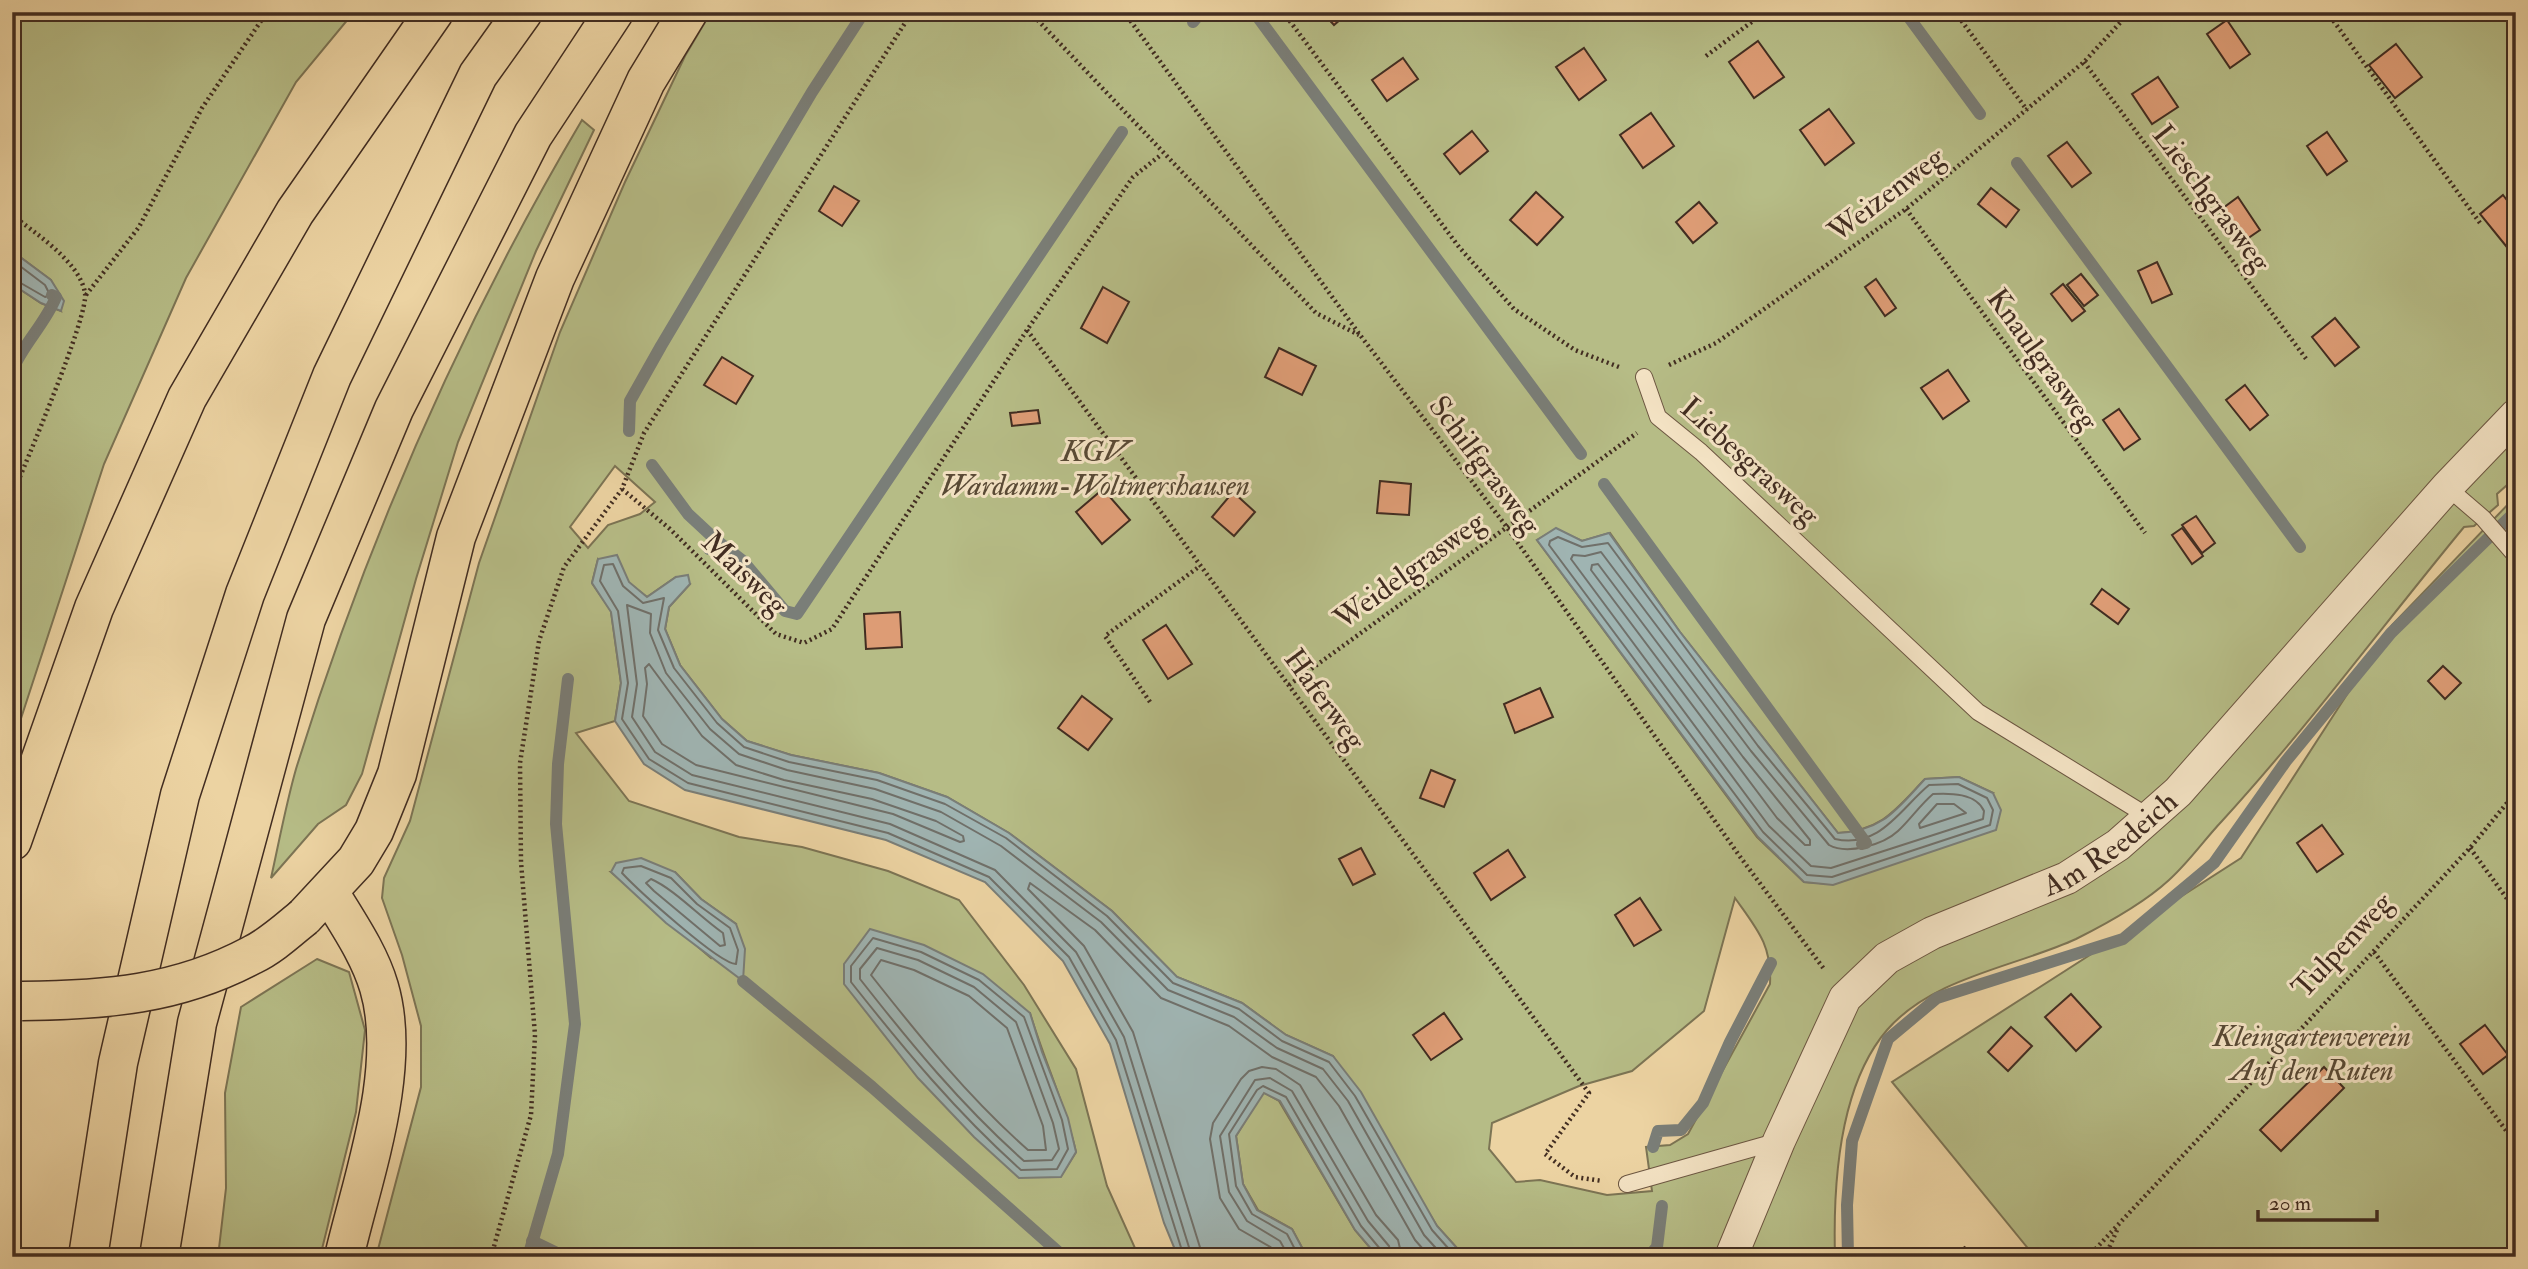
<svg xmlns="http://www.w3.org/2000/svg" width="2528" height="1269" font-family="'IM FELL Double Pica',serif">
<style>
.green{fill:#b6bc86;stroke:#7c7454;stroke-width:2;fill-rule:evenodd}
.water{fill:#9fb4b2;stroke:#7a7e78;stroke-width:2}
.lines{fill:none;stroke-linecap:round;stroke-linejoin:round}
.shore{stroke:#70706a;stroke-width:2}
.stream{stroke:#7a7e78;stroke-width:12}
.building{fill:#dd9c75;stroke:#422d21;stroke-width:2}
.service-casing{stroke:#6c5641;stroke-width:18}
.minor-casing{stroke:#6c5641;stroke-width:34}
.motorway-casing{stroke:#422d21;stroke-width:41}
.path{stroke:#422d21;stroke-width:4.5;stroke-dasharray:2 3.5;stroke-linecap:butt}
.service{stroke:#f3e2c3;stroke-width:16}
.minor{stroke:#f3e2c3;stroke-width:32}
.motorway{stroke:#ecd3a2;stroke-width:38}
.motorway-bridge-casing{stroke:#422d21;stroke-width:41;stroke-linecap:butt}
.motorway-bridge{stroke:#ecd3a2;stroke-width:38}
.labels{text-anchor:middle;stroke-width:6;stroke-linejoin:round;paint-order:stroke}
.street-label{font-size:30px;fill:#422d21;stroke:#f3e2c3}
.park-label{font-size:30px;font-style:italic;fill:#594a35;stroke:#f3e2c3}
</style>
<rect width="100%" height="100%" fill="#ecd3a2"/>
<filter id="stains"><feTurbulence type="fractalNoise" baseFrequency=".00286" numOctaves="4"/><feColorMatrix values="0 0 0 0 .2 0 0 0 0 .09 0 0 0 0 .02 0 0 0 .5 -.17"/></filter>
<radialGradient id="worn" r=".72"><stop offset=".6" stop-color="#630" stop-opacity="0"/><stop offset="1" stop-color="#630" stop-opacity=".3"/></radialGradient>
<g class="green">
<polygon points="12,12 354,12 296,82 186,278 104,464 12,746 12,284 41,303 61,311 51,280 12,251"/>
<path d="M711 12H2516V477L2497 494 2498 505 2474 526 2464 527C2383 625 2308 727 2222 821 2204 840 2189 862 2169 880 2143 904 2108 923 2076 939 2015 967 1933 977 1887 1030 1838 1087 1833 1185 1835 1257H1465L1437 1226 1333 1056 1286 1035 1242 1003 1177 977 1112 911 1009 833 947 797 879 773 791 755 747 741 722 719 680 665 665 629 669 607 690 584 676 577 647 597 598 559 592 583 611 611 621 683 615 721 576 733 629 801 739 837 802 847 888 871 959 900 1024 985 1076 1069 1107 1186 1139 1257H376L421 1087V1026L402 955 382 898 384 878 410 821 479 563 560 332 625 182 685 56ZM615 466 655 502 640 514 608 525 588 548 570 527ZM1556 529 1582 541 1610 533 1680 632 1838 833C1883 830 1896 809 1925 779L1959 777 1993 793 1876 868 1833 884 1804 882 1757 837 1537 540ZM611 872H675L701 899 736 924 711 958ZM1735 898C1757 929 1772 945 1770 984L1688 1134 1670 1145 1646 1147 1652 1191 1607 1195 1540 1180 1516 1182 1489 1149 1492 1123 1579 1086 1632 1071 1704 1011ZM1030 1013C1044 1060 1065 1104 1076 1152L1061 1176 1019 1177C969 1133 924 1087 884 1033Z"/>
<path d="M582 120 594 130 536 251 458 442 416 579 362 774 346 805 318 824 271 878C279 842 286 804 296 769 366 543 462 323 582 120Z"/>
<polygon points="2516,496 2516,1257 2035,1257 1892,1082 2241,858 2392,625"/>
<polygon points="317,959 349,972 365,1030 356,1112 320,1257 218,1257 226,1188 225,1093 241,1007"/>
<polygon points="1263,1092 1279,1101 1355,1230 1378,1257 1307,1257 1292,1229 1258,1210 1243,1184 1236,1136"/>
</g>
<g class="water">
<polygon points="12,251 51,280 64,301 61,311 41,303 12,284"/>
<path d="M1556 528 1582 541 1609 533 1680 632 1838 833C1883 831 1897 809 1925 779L1959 777 1993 793 2001 810 1996 830 1833 885 1804 882 1758 837 1537 540Z"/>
<polygon points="617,555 629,582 647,597 676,577 688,575 690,584 669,607 665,629 680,665 722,719 747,741 791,755 879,773 947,797 1009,833 1112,911 1177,977 1242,1003 1286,1035 1333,1056 1361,1092 1437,1226 1465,1257 1378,1257 1355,1230 1280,1101 1264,1093 1236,1136 1243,1184 1257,1210 1292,1229 1307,1257 1178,1257 1164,1223 1110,1044 1063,961 985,882 886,840 685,790 644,764 615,721 621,683 611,612 592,583 598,559"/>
<polygon points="641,858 675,872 701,899 736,924 745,949 743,981 666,923 611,872 616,863"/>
<polygon points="870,929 924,945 983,974 1030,1013 1042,1052 1068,1118 1076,1152 1061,1177 1019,1178 974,1137 918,1078 844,984 844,964"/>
</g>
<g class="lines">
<g class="shore">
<polyline points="12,260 45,285 50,295 45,297 12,278"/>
<path d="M1558 537 1582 547 1608 543 1758 746 1835 839C1880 849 1900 809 1929 785L1958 784 1987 798 1993 810 1990 825 1832 877 1807 875 1763 832 1549 545 1550 541Z"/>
<path d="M1601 552 1751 751 1829 845C1847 855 1883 845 1898 831 1910 820 1920 805 1933 794 1950 793 1976 793 1984 811L1983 819 1831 868 1811 866 1769 826 1571 559 1573 555 1585 556Z"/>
<polygon points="1598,564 1743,757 1810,840 1810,845 1805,845 1777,818 1591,570 1592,565"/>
<polygon points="649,664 702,736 736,765 784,780 872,799 936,821 963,836 964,841 960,842 893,814 696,765 662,744 643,716 647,684 645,668"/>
<polygon points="1937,804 1954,804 1966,813 1920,828 1919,824"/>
<path d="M641 866 671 878 697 904 730 928 738 950 736 964C719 964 637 889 622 873L624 868Z"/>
<path d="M651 879C674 889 700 917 723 933L725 945 720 946 654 891 646 883Z"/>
<path d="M873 938 921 952 979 980 1024 1017 1062 1120 1068 1149 1057 1169 1021 1170C957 1113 904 1049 851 982V966Z"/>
<path d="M877 948 918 960 974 987 1016 1022 1053 1123 1059 1149 1052 1160 1024 1161C962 1106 911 1044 860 979V969Z"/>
<path d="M881 960 914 970 969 996 1007 1028 1043 1126 1046 1150H1028C968 1097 920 1037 871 975Z"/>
<polyline points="1184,1257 1116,1040 1069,957 989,877 888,833 688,783 649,759 622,719 628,683 618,611 600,581 604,565 613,564 623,586 643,603 664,598 658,630 674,668 717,723 744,747 789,762 877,780 945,804 1006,838 1107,916 1173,983 1239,1009 1282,1041 1329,1062 1355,1096 1432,1230 1456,1257"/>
<polyline points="1192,1257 1124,1037 1076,952 995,870 890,824 692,775 655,752 632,717 637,684 627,605 651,614 650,633 666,673 710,729 739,754 787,770 875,789 941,812 1001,846 1101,922 1168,990 1234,1017 1277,1048 1323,1069 1348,1101 1424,1235 1444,1257"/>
<polyline points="1203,1257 1133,1032 1084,946 1028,889 1030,883 1095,930 1161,998 1229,1026 1272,1057 1316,1077 1339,1106 1415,1240 1430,1257"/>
<polyline points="1277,1257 1272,1248 1239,1229 1220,1198 1210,1139 1213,1123 1241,1079 1249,1071 1262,1067 1276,1069 1300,1085 1376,1215 1398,1240 1402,1257"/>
<polyline points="1289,1257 1280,1241 1247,1221 1229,1192 1220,1136 1255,1080 1270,1078 1292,1091 1368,1221 1389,1246 1392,1257"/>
<polyline points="1299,1257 1287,1234 1252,1214 1236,1186 1229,1134 1257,1090 1263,1086 1286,1097 1361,1226 1381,1250 1383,1257"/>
</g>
<g class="stream">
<polyline points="1254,12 1581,454"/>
<polyline points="1905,12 1980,114"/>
<polyline points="1193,22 1201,12"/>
<polyline points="2017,163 2300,547"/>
<path d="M12 371C23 344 45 324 56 297L52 295"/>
<polyline points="629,431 630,401 661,346 812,92 864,12"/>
<polyline points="652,465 688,514 716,540"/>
<polyline points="1604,484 1866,843 1862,844"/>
<polyline points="709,549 716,540 743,561 785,611 797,614 1122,132"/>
<polyline points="743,981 872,1087 1064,1257"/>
<polyline points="1653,1147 1658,1131 1681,1130 1703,1103 1730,1042 1771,963"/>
<polyline points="532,1241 565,1257"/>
<polyline points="528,1257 558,1154 575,1024 556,824 558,764 568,679"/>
<polyline points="1648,1257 1657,1247 1662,1206"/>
<polyline points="1848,1257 1847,1205 1852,1141 1888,1039 1937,998 2123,939 2214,863 2286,761 2391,633 2516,511"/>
</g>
</g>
<g class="building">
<polygon points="1322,12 1349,12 1334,25"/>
<polygon points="2227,20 2250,54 2230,68 2207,34"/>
<polygon points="1758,41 1784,77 1754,98 1729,62"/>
<polygon points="2396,44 2422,77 2395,98 2369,65"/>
<polygon points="1584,48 1606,80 1579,100 1556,67"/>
<polygon points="1403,58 1418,79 1387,101 1372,80"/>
<polygon points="2158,77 2178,107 2152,124 2132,94"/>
<polygon points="1829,109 1854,143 1825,165 1800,130"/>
<polygon points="1651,113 1674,146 1643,168 1620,135"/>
<polygon points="1472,131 1488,151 1460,174 1444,154"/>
<polygon points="2327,132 2347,161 2327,175 2307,146"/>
<polygon points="2067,142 2091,173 2072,187 2048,156"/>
<polygon points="834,186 859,201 842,226 819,211"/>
<polygon points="1991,188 2019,210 2006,227 1978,204"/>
<polygon points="1536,192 1563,217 1537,245 1510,220"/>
<polygon points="2503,195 2516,212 2516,238 2506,246 2480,214"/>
<polygon points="2238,197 2260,230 2241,243 2219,211"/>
<polygon points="1699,202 1717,223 1693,243 1676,222"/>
<polygon points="2157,262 2172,294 2152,303 2138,271"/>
<polygon points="2081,274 2098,295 2084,306 2067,285"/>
<polygon points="1876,279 1896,308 1885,316 1865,287"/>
<polygon points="2063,284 2085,311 2072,321 2051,294"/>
<polygon points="1103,287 1129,302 1107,343 1081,328"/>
<polygon points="2335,318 2359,347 2335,366 2312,337"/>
<polygon points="1279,348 1316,366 1302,395 1265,377"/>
<polygon points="722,357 753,376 736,404 704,385"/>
<polygon points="1948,370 1969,401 1943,419 1921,388"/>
<polygon points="2245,385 2268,415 2250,430 2226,400"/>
<polygon points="2119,409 2140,439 2124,450 2103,420"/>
<polygon points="1038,410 1040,423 1012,426 1010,413"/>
<polygon points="1380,481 1411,484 1409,515 1377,513"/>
<polygon points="1103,489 1130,520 1102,544 1076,512"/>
<polygon points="1233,492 1255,512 1234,536 1212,517"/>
<polygon points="2196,516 2215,543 2202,553 2182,525"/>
<polygon points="2182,528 2203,556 2192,564 2172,535"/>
<polygon points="2102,589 2129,609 2118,624 2091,604"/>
<polygon points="900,612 902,647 866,649 864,614"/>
<polygon points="1166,625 1192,664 1168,679 1143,640"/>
<polygon points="2443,666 2461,683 2445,699 2428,681"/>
<polygon points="1540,688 1553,717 1515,733 1504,704"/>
<polygon points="1082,696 1112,719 1088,750 1058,728"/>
<polygon points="1431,770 1455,780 1444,807 1420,798"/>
<polygon points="2322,825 2343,854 2317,872 2297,843"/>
<polygon points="1361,848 1375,874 1353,885 1339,859"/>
<polygon points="1508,850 1525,877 1491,900 1474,873"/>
<polygon points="1640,898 1661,930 1634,946 1615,915"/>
<polygon points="2071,994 2101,1027 2076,1051 2045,1017"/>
<polygon points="1444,1013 1462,1039 1431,1060 1413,1035"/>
<polygon points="2485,1025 2508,1055 2483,1074 2460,1044"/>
<polygon points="2011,1027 2032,1046 2008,1071 1988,1052"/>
<polygon points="2324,1067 2344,1088 2281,1151 2260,1130"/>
</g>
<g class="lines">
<g class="service-casing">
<g id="service">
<polyline points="1644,377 1658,417 1701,452 1978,712 2149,817"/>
<polyline points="2447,487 2483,518 2516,556"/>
<polyline points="1627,1184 1779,1141"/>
</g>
</g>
<g class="minor-casing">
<g id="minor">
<path id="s1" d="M1731 1257 1779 1141 1845 998 1887 958 1932 933 2067 878 2118 845 2178 792 2447 487 2516 415"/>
</g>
</g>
<g class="motorway-casing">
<g id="motorway">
<polyline points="12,841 94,608 187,398 295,212 434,12"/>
<path d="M329 892C347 922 369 953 379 987 403 1068 363 1176 344 1257"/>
<polyline points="304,917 356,861 374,831 397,774 456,537 555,278 646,81 688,12"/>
<polyline points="88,1257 118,1063 180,795 245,594 332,376 478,75 523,12"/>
<polyline points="159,1257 197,1023 306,619 394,409 533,135 614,12"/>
</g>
</g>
<g class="path">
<polyline points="1030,12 1316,313 1359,335"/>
<polyline points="1124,12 1360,335 1506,526 1741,858 1824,969"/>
<polyline points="1283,12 1459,247 1514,309 1575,350 1619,367"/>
<polyline points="1955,12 2027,110"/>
<polyline points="2327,12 2480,223"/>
<polyline points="1706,56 1765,12"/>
<polyline points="2084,62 2307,360"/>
<polyline points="1906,209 2145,533"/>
<path d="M12 215C35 233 80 262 85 293 89 316 25 464 12 496"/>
<polyline points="86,295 139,227 202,108 263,18"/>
<polyline points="1027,330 1589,1093 1545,1154 1575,1177 1602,1181"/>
<polyline points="1669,365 1716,343 1906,209 2084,62 2130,12"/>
<polyline points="622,489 670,529 776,634 804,643 832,629 1027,330 1133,177 1162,154"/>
<polyline points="1289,685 1637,433"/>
<polyline points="1150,702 1105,636 1200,566"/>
<polyline points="2470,848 2516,911"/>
<polyline points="2374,952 2516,1144"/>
<polyline points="1963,1247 1970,1257"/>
<polyline points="491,1257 531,1115 535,1035 521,862 520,763 539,641 564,567 622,489 644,433 912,12"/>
<polyline points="2088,1257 2470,848 2516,792"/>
<polyline points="2105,1257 2117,1230"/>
</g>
<use href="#service" class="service"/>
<use href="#minor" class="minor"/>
<use href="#motorway" class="motorway"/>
<g class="motorway-bridge-casing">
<path id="motorway-bridge" d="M22 1001C105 1000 177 995 252 955 271 946 288 930 304 917"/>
</g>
<use href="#motorway-bridge" class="motorway-bridge"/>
</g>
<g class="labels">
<g class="street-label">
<text transform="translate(1886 194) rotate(-37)" y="10">Weizenweg</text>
<text transform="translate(2212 198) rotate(53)" y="10">Lieschgrasweg</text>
<text transform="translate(2043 359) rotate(54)" y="10">Knaulgrasweg</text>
<text transform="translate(1750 461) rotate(42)" y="10">Liebesgrasweg</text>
<text transform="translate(1485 465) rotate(53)" y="10">Schilfgrasweg</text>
<text transform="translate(1409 570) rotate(-36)" y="10">Weidelgrasweg</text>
<text transform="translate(745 573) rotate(44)" y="10">Maisweg</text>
<text transform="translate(1325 699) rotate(54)" y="10">Haferweg</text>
<text dy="10" stroke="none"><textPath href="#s1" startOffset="593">Am Reedeich</textPath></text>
<text transform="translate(2342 945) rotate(-47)" y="10">Tulpenweg</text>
</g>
<g class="park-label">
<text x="1095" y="461">KGV<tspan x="1095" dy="34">Wardamm-Woltmershausen</tspan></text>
<text x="2312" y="1046">Kleingartenverein<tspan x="2312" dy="34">Auf den Ruten</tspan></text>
</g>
</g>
<rect width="2528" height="1269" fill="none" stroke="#ecd3a2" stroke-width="42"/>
<rect x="14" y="14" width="2500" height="1241" fill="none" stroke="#422d21" stroke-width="3.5"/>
<rect x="21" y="21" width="2486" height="1227" fill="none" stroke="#422d21" stroke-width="2"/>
<path d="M2258 1210v10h119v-10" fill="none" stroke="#422d21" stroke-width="3.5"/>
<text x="2269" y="1210" font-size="21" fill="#422d21" stroke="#f3e2c3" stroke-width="5" paint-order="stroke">20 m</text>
<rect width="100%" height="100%" filter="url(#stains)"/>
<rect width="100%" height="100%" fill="url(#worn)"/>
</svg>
